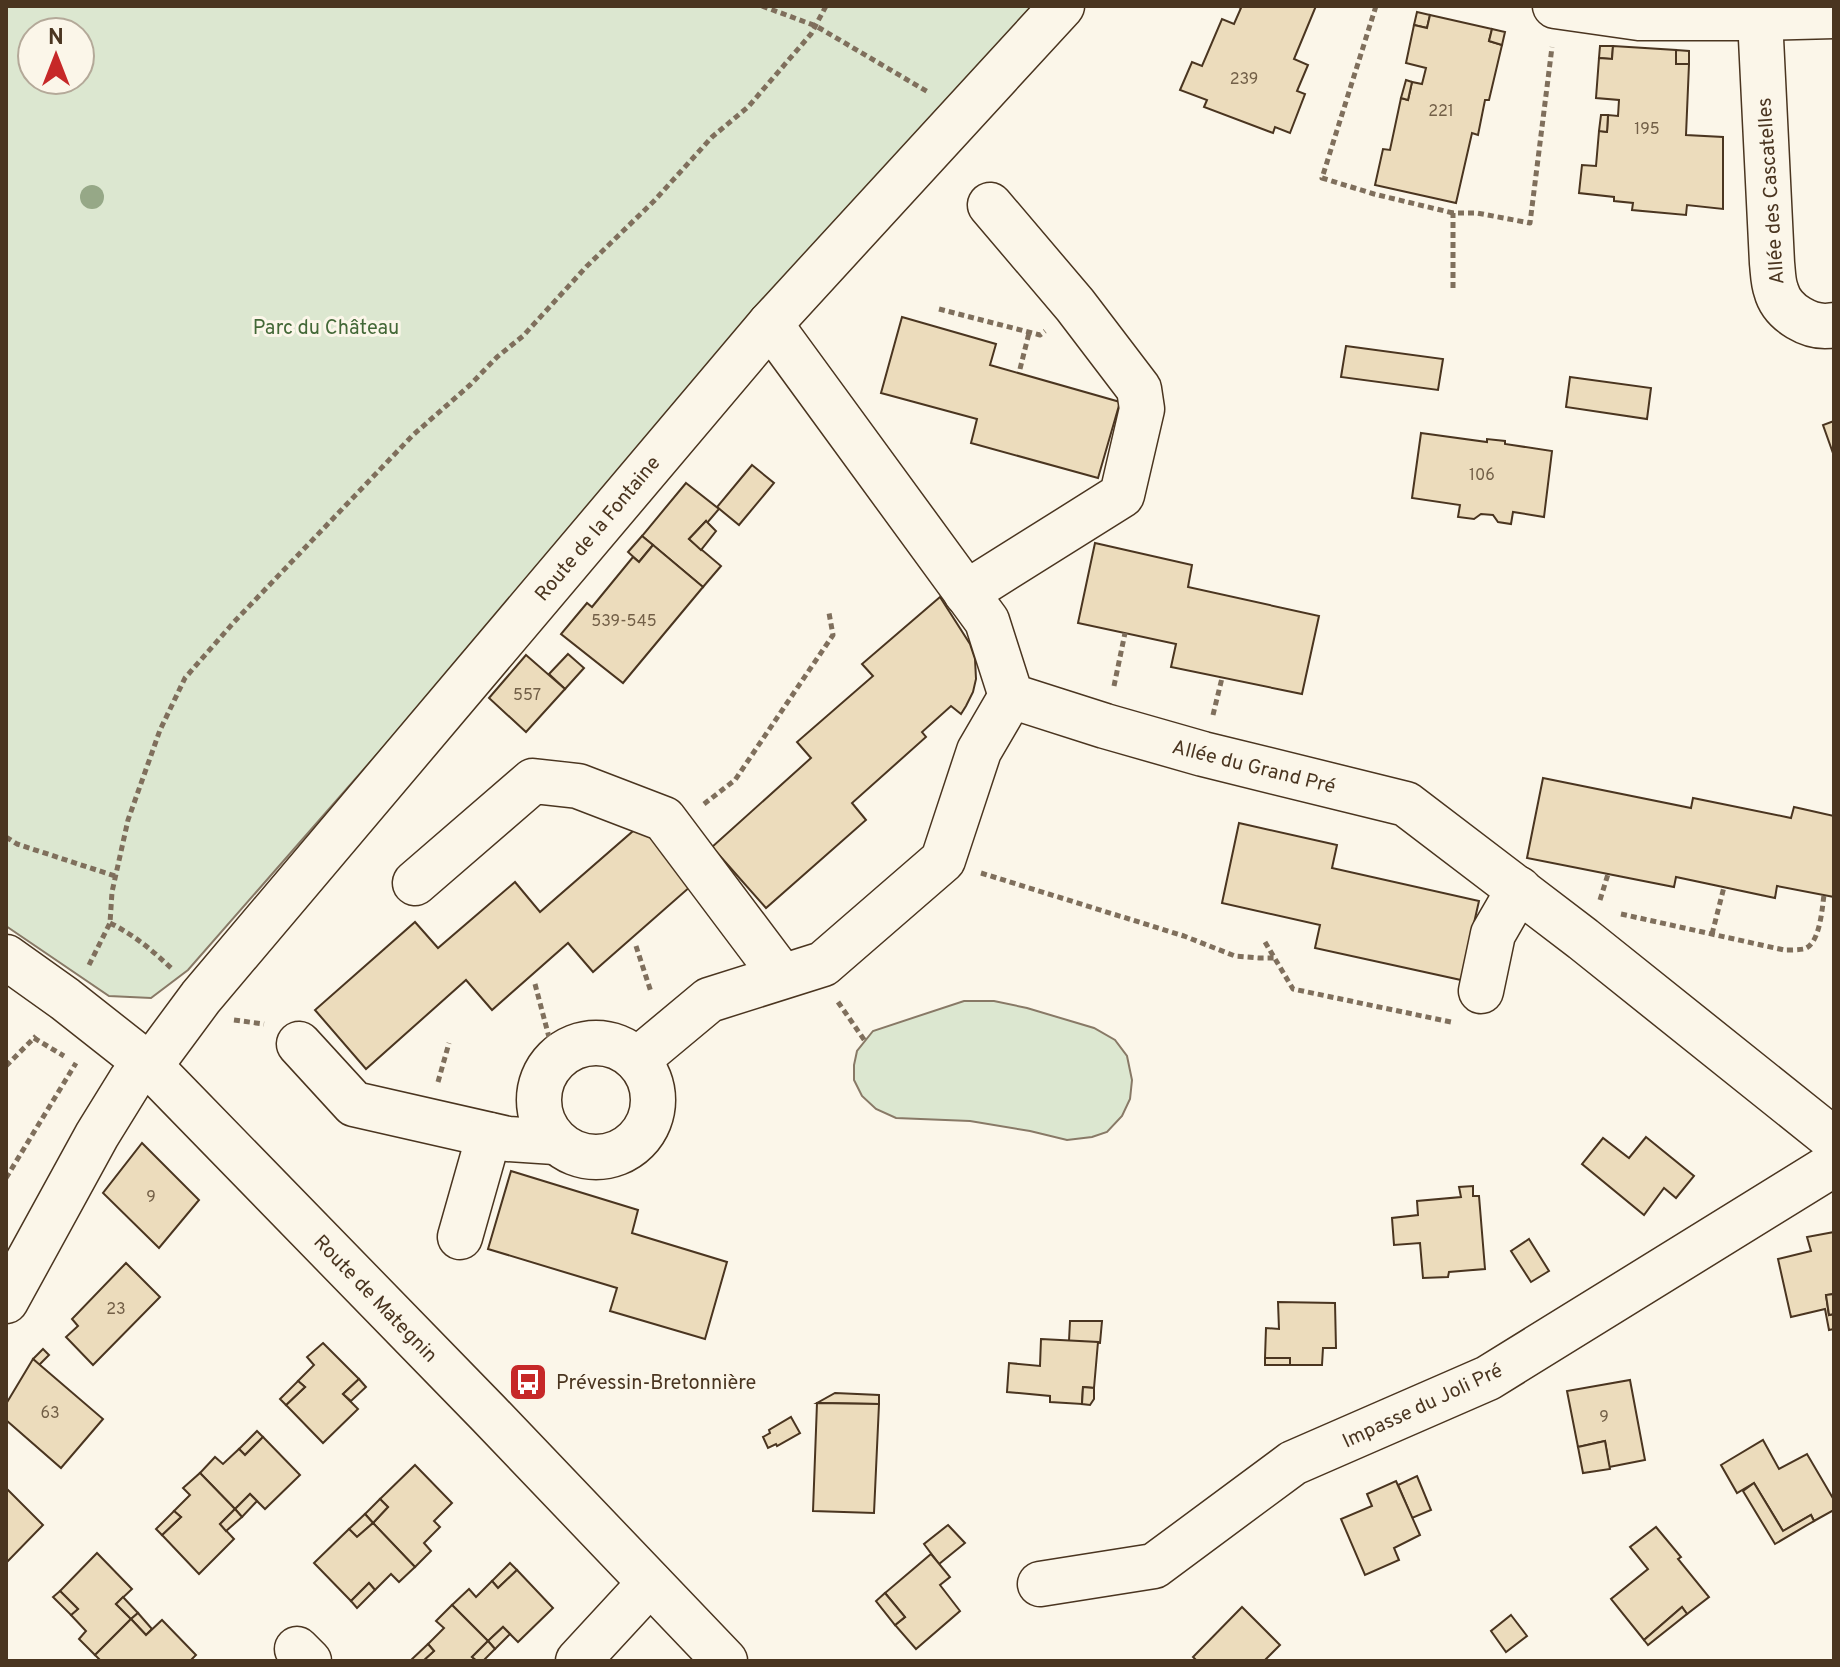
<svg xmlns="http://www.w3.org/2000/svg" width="1840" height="1667" font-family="Overpass,sans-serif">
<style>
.green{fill:#dce7d0;stroke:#887966;stroke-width:2;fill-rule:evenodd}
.building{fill:#ecdcbc;stroke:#4a3520;stroke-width:2}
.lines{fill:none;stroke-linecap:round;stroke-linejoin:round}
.minor-casing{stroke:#4a3520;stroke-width:47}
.path{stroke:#7f6f5c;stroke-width:5;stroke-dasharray:6 4;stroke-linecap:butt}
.minor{stroke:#fbf6e9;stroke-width:44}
.tree{fill:#96a887}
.labels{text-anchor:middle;stroke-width:6;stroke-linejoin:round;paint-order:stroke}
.number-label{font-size:16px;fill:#725f47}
.street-label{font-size:20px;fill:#4a3520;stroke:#fbf6e9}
.park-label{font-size:20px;fill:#436837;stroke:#fbf6e9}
.poi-label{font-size:20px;fill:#4a3520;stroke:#fbf6e9;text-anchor:start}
</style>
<rect width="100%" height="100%" fill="#fbf6e9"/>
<g class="green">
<path d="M6 6H1032L188 970 151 998 109 996 6 926ZM32 32H80V80H32Z"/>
<polygon points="964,1001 994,1001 1027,1008 1094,1028 1115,1040 1127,1056 1132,1080 1130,1099 1122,1116 1107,1132 1092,1137 1067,1140 1030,1131 970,1121 896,1118 876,1109 862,1096 854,1080 854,1065 857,1051 873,1031"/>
</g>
<g class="building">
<polygon points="1237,6 1316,6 1294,59 1308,65 1297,91 1305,94 1290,133 1275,127 1273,133 1204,107 1207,100 1180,90 1192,62 1202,66 1222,19 1234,24 1241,8"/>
<polygon points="1417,12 1430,15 1427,28 1414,25"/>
<polygon points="1430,15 1492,29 1489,41 1502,45 1489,100 1485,100 1478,135 1472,133 1456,203 1375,185 1383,149 1390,150 1401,98 1408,100 1412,82 1422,84 1426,68 1406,63 1414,25 1427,28"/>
<polygon points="1492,29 1505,32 1502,45 1489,41"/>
<polygon points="1600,46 1613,46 1612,59 1599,58"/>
<polygon points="1613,46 1676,50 1676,64 1689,64 1686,135 1723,137 1723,209 1687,205 1686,215 1632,210 1633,203 1614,201 1614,197 1579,193 1582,165 1596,166 1599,131 1607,132 1608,115 1618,116 1619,100 1596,98 1599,58 1612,59"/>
<polygon points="1676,50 1689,51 1689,64 1676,64"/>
<polygon points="1406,80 1412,82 1408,100 1401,98"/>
<polygon points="1601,115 1608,115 1607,132 1599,131"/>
<polygon points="902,317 996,344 990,365 1120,402 1098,478 971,443 977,419 881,393"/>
<polygon points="1346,346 1443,359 1438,390 1341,377"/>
<polygon points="1570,377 1651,388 1647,419 1566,407"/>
<polygon points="1834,421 1834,456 1823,425"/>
<polygon points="1421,433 1487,442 1487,439 1505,441 1505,444 1552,451 1544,517 1513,512 1511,524 1498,522 1493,515 1481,514 1474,519 1458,517 1460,505 1412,498"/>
<polygon points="752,465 774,483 739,525 717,507"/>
<polygon points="686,483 719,509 707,523 706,521 689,539 721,566 703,587 642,536"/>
<polygon points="706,521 716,531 701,550 689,539"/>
<polygon points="642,536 653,545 639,562 628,552"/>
<polygon points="1095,543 1192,565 1188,587 1319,616 1302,694 1171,667 1176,644 1078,623"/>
<polygon points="653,545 703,587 623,683 561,634 587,603 592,607 633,557 639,562"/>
<polygon points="940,597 970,644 975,659 976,679 973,692 966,706 961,714 951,706 922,732 926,737 852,803 866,820 766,908 712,847 811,758 797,742 873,676 862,664"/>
<polygon points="568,654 584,668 565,689 549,674"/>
<polygon points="526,655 565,689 526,732 489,698"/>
<polygon points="1543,778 1691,808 1693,798 1791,818 1794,807 1834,816 1834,897 1777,886 1775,898 1676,877 1674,887 1527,858"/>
<polygon points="1239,823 1337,845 1332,868 1479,901 1461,980 1315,948 1320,925 1222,903"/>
<polygon points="640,825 691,886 593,972 568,943 492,1010 466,980 366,1069 315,1010 415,922 438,948 515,882 540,912"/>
<polygon points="1646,1137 1694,1176 1676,1198 1664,1188 1644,1215 1582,1164 1603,1138 1629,1158"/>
<polygon points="142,1143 199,1200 159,1248 103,1193"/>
<polygon points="511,1171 638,1210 632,1233 727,1262 705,1339 610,1311 617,1288 488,1249"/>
<polygon points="1473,1186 1473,1196 1479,1196 1485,1269 1449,1272 1448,1277 1423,1278 1420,1243 1394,1245 1392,1218 1418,1215 1417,1201 1461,1197 1459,1187"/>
<polygon points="1834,1232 1834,1294 1826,1295 1829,1315 1834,1314 1834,1329 1829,1330 1825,1309 1791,1317 1778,1259 1811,1251 1807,1237"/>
<polygon points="1529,1239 1549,1271 1531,1282 1511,1251"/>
<polygon points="126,1263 160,1297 93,1365 66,1337 78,1326 72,1319"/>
<polygon points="1834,1294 1834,1314 1829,1315 1826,1295"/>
<polygon points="1278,1302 1335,1303 1336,1348 1323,1348 1322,1365 1290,1365 1290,1358 1265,1358 1266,1328 1279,1329"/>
<polygon points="1070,1321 1102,1321 1100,1343 1069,1341"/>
<polygon points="1041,1339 1098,1342 1094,1388 1083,1387 1082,1404 1050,1402 1050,1396 1007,1392 1009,1363 1040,1366"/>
<polygon points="323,1343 359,1379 343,1394 358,1409 323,1443 286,1405 305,1387 298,1381 314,1365 307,1357"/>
<polygon points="43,1349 49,1355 39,1365 33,1359"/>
<rect x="1265" y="1358" width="25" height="7"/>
<polygon points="33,1359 103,1419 61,1468 6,1420 6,1404"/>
<polygon points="359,1379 366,1387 351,1401 343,1394"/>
<polygon points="1630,1380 1645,1460 1609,1467 1605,1441 1578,1447 1567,1391"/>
<polygon points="298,1381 305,1387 286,1405 280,1399"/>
<polygon points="1083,1387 1094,1388 1094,1399 1090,1405 1082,1404"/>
<polygon points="835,1393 879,1395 879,1404 817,1403"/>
<polygon points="817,1403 879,1404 874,1513 813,1511"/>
<polygon points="791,1417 800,1433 777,1446 776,1444 768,1448 763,1437 770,1433 769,1430"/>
<polygon points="257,1431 263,1437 245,1455 239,1449"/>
<polygon points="263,1437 300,1475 265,1509 250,1494 235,1509 200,1473 215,1457 223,1464 239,1449 245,1455"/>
<polygon points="1763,1440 1779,1469 1807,1454 1834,1500 1834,1510 1814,1521 1811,1515 1783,1531 1754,1483 1737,1493 1721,1465"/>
<polygon points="1605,1441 1610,1469 1583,1473 1578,1447"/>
<polygon points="415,1465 452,1503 434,1521 440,1527 424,1543 431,1551 415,1567 373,1523 388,1507 380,1499"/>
<polygon points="200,1473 235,1509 220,1524 234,1539 199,1574 162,1535 181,1517 174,1511 190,1495 183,1488"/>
<polygon points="1417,1476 1431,1510 1412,1518 1398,1485"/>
<polygon points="1396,1481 1420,1535 1394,1548 1399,1560 1365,1575 1341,1519 1372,1506 1367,1494"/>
<polygon points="1754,1483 1783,1531 1811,1515 1814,1521 1775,1544 1743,1491"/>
<polygon points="6,1488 43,1525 6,1563"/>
<polygon points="250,1494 257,1501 242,1517 235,1509"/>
<polygon points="380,1499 388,1507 373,1523 365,1514"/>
<polygon points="235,1509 242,1517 226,1531 220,1524"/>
<polygon points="174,1511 181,1517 162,1535 156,1529"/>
<polygon points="365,1514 373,1523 357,1537 349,1529"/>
<polygon points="373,1523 415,1567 399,1582 391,1574 375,1590 369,1583 351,1601 314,1563 349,1529 357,1537"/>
<polygon points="948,1525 965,1543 939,1564 924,1544"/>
<polygon points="1656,1527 1681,1557 1678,1559 1709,1597 1687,1614 1682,1607 1644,1640 1611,1599 1648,1569 1630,1547"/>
<polygon points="97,1553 132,1589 116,1604 131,1619 95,1655 79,1639 86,1631 71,1615 78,1609 60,1591"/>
<polygon points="931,1554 950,1577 940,1585 960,1611 916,1649 895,1625 905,1617 885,1593"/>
<polygon points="510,1563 517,1570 498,1588 492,1581"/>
<polygon points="517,1570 553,1608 518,1642 503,1627 488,1641 452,1605 469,1589 476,1597 492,1581 498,1588"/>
<polygon points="369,1583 375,1590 357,1608 351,1601"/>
<polygon points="60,1591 78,1609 71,1615 53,1597"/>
<polygon points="885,1593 905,1617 895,1625 876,1601"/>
<polygon points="123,1597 138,1613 131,1619 116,1604"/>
<polygon points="452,1605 488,1641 472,1657 477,1661 423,1661 434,1651 428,1644 444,1628 436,1621"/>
<polygon points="1242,1607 1280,1645 1264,1661 1197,1661 1193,1657"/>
<polygon points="1682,1607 1687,1614 1648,1645 1644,1640"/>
<polygon points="138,1613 152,1629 146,1635 131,1619"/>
<polygon points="1511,1615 1527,1636 1506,1652 1491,1631"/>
<polygon points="131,1619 146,1635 162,1620 196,1655 190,1661 101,1661 95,1655"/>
<polygon points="503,1627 510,1634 495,1649 488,1641"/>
<polygon points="488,1641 495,1649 483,1661 477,1661 472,1657"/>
<polygon points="428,1644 434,1651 423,1661 410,1661"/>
</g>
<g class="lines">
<g class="minor-casing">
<g id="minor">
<polyline points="1555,6 1639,18 1760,18 1834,16"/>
<path d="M1760 18 1772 263C1773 272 1773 282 1776 290 1782 313 1811 330 1834 325"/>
<polyline points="770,324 987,621 1011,696 1105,726 1203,754 1406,804 1583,939 1834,1140"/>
<polyline points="966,593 1122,495 1142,409 1139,389 1075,305 990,205"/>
<polyline points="415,883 533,781 578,786 664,819 782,976"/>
<polyline points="6,957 65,999 150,1066 489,1414 725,1661"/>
<polyline points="1481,991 1493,934 1519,889"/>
<circle cx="596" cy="1100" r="57"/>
<polyline points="299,1044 354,1104 508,1139 555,1142"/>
<polyline points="637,1060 709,1000 823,964 943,860 979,751 1011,696"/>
<polyline points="460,1237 489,1135"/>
<polyline points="6,1301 97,1135 131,1080 150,1066 201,997 770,324 1062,6"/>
<polyline points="1040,1584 1154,1566 1293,1463 1488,1378 1834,1164"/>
<polyline points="297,1649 309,1661"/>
<polyline points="578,1661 650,1583"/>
</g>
</g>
<g class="path">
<polyline points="762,6 816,26 928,92"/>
<polyline points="1376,6 1322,178 1374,194 1453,213"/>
<polyline points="1453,288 1453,213 1477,213 1530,223 1552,47"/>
<polyline points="939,309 1040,335 1045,331"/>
<polyline points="1020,369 1029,333"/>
<polyline points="1114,686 1125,633"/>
<polyline points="1213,715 1222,678"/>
<polyline points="704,804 735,780 833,635 829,613"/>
<polyline points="6,837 17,844 115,876"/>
<polyline points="981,873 1184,936 1235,956 1259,958 1275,958"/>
<polyline points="1600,900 1608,874"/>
<path d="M1621 914 1784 950C1790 950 1798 950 1804 949 1820 944 1822 909 1824 895"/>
<path d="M110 923C134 935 152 950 171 968"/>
<polyline points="1712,934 1724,887"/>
<polyline points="1265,942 1293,989 1451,1022 1453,1020"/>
<polyline points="636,946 651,992"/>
<polyline points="89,965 110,923 112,892 128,820 160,730 185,678 234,622 413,435 470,385 497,357 523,336 587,266 654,201 712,137 748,107 811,34 826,6"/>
<polyline points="535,984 550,1041 562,1053"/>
<polyline points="838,1002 865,1041"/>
<polyline points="234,1020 264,1024"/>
<polyline points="34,1038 64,1056"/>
<polyline points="6,1066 36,1036"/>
<polyline points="438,1082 449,1043"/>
<polyline points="6,1178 76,1063"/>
</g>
<use href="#minor" class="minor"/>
</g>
<circle class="tree" cx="92" cy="197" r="12"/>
<defs>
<g id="bus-square" transform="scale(2)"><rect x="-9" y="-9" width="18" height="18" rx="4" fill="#c62828" stroke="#fbf6e9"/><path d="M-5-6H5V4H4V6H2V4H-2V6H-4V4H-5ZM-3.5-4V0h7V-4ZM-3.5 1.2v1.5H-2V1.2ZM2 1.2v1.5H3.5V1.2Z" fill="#fff"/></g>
</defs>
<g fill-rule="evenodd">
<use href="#bus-square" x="528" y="1382"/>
</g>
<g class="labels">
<g class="number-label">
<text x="1244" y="84">239</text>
<text x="1441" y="116">221</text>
<text x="1647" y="134">195</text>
<text x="1482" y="480">106</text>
<text x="624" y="626">539-545</text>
<text x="527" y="700">557</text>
<text x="151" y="1202">9</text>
<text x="116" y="1314">23</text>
<text x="50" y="1418">63</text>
<text x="1604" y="1422">9</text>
</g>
<g class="street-label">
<text transform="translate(1770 191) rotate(-94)" y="7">Allée des Cascatelles</text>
<text transform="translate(597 528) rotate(-50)" y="7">Route de la Fontaine</text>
<text transform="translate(1254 766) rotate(14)" y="7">Allée du Grand Pré</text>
<text transform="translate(376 1298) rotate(46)" y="7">Route de Mategnin</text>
<text transform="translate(1422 1405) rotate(-25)" y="7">Impasse du Joli Pré</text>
</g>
<g class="park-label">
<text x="326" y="334">Parc du Château</text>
</g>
<g class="poi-label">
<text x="556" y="1389">Prévessin-Bretonnière</text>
</g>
</g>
<rect width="1840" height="1667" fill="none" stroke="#4a3520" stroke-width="16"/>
<g transform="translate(56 56)"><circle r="38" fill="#fbf6e9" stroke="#b4a999" stroke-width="2"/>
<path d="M0-6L14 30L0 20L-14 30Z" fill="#c62828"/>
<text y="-12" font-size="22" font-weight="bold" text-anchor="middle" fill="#4a3520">N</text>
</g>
</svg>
